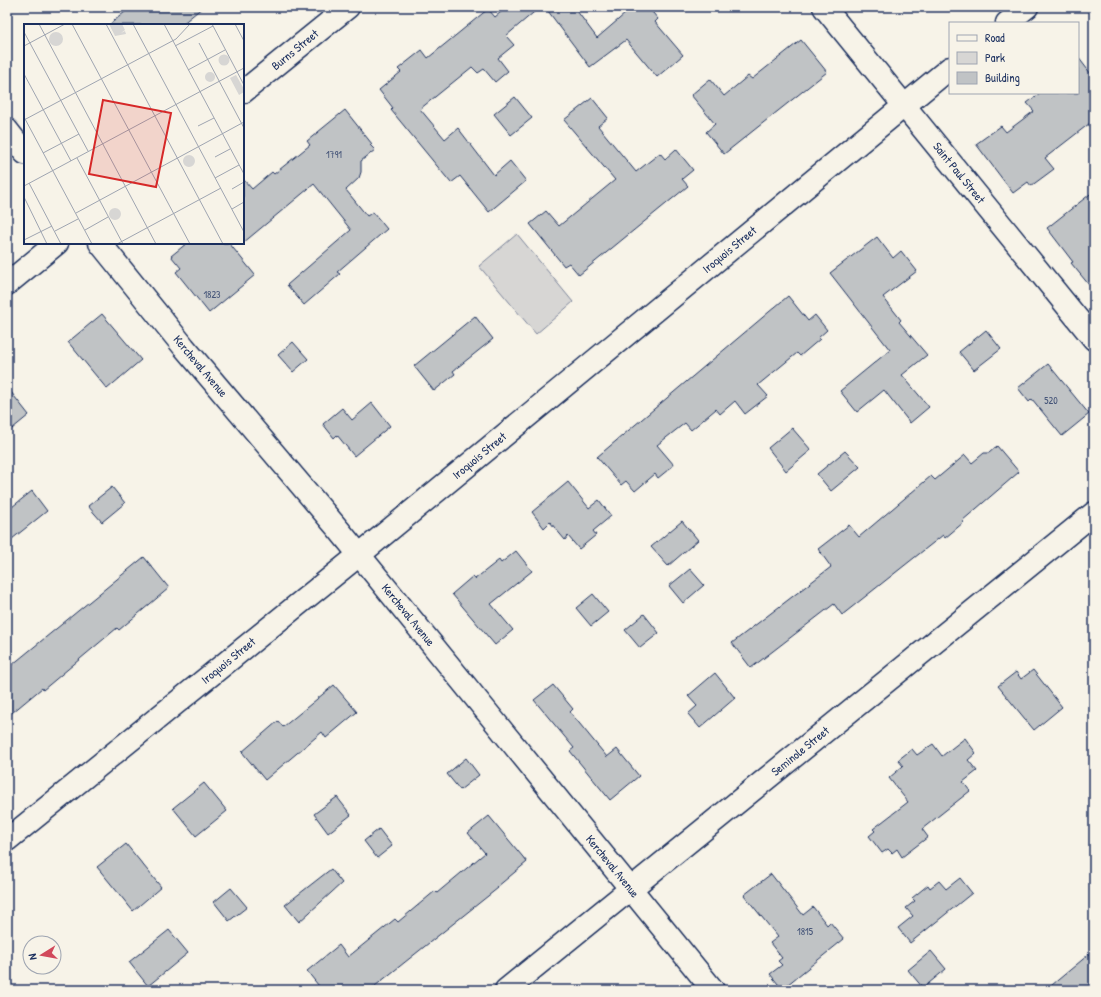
<svg xmlns="http://www.w3.org/2000/svg" width="1101" height="997" font-family="'Patrick Hand',sans-serif">
<style>
.green{fill:#d7d6d4;stroke:#798299}
.building{fill:#c0c3c5;stroke:#1b2f5e}
.lines{fill:none;stroke-linecap:round;stroke-linejoin:round}
.street-casing{stroke:#1b2f5e;stroke-width:25}
.secondary-casing{stroke:#1b2f5e;stroke-width:25}
.street{stroke:#f7f3e8;stroke-width:22}
.secondary{stroke:#f7f3e8;stroke-width:22}
.labels{text-anchor:middle;stroke-width:3.5;stroke-linejoin:round;paint-order:stroke}
.number-label{font-size:10px;fill:#445478}
.street-label{font-size:12px;fill:#1b2f5e;stroke:#f7f3e8}
.inset-road{fill:none;stroke:#9fa5b1;stroke-width:1}
.view{fill:#d62828;fill-opacity:0.15;stroke:#d62828;stroke-width:2}
.inset-edge{fill:none;stroke:#1b2f5e;stroke-width:2}
</style>
<rect width="100%" height="100%" fill="#f7f3e8"/>
<filter id="ink" filterUnits="userSpaceOnUse"><feTurbulence type="fractalNoise" baseFrequency=".025" numOctaves="2"/><feDisplacementMap in="SourceGraphic" scale="8" xChannelSelector="R" yChannelSelector="G"/><feConvolveMatrix kernelMatrix="1 2 1 2 8 2 1 2 1" color-interpolation-filters="sRGB"/></filter>
<g filter="url(#ink)">
<polygon class="green" points="517,234 573,302 536,334 479,266"/>
<g class="building">
<polygon points="131,7 203,7 181,25 109,25"/>
<polygon points="507,7 540,7 506,36 514,45 498,58 508,71 495,82 484,69 478,73 472,67 420,109 445,139 458,128 494,175 510,161 526,181 489,212 460,176 451,183 391,110 393,108 379,90 401,72 398,69 422,50 428,58 488,9 495,17"/>
<polygon points="545,7 574,7 597,38 633,7 648,7 658,19 655,22 683,55 657,77 626,40 590,67"/>
<polygon points="801,40 827,72 724,154 706,132 715,124 691,95 710,79 724,96 748,76 752,79"/>
<polygon points="1078,57 1094,78 1094,120 1045,158 1054,169 1031,186 1028,182 1013,193 976,144 1001,126 1006,132 1034,111 1027,103 1040,93 1078,93"/>
<polygon points="515,97 532,118 511,135 494,114"/>
<polygon points="592,98 608,118 598,126 636,172 660,153 665,159 676,149 693,170 682,179 688,186 579,275 569,263 564,266 530,224 546,211 559,226 615,180 564,120"/>
<polygon points="345,110 372,144 370,145 375,150 361,161 361,172 359,178 346,190 367,216 373,212 387,229 337,272 340,274 304,305 287,285 351,230 314,184 243,243 243,179 252,189 272,172 274,174 310,145 307,141"/>
<polygon points="1094,191 1094,291 1071,263 1073,262 1047,228"/>
<polygon points="877,237 893,258 901,251 917,271 883,297 901,320 899,322 927,355 902,375 929,407 910,423 884,390 857,412 840,391 890,350 830,273"/>
<polygon points="187,243 229,243 255,275 209,313 176,272 181,268 171,256"/>
<polygon points="788,296 808,321 815,315 827,330 818,338 820,339 800,356 797,353 758,385 768,396 745,414 735,401 720,414 716,409 691,430 685,423 657,445 674,465 658,478 655,474 635,491 626,481 621,485 597,457"/>
<polygon points="102,314 141,360 107,389 68,342"/>
<polygon points="475,316 493,339 453,371 455,374 434,391 414,366"/>
<polygon points="986,330 1001,349 974,370 959,352"/>
<polygon points="293,342 308,359 293,372 278,355"/>
<polygon points="1048,364 1089,414 1062,436 1032,399 1029,402 1018,388"/>
<polygon points="7,387 29,415 7,433"/>
<polygon points="372,403 390,426 354,456 337,435 334,438 323,424 342,408 352,420"/>
<polygon points="792,428 811,450 786,471 768,448"/>
<polygon points="997,446 1019,472 962,521 964,522 945,538 943,535 842,615 834,604 751,668 732,643 831,567 818,549 849,525 859,537 931,476 935,480 965,455 972,463 984,453 989,453"/>
<polygon points="845,451 860,467 831,491 817,474"/>
<polygon points="568,482 589,508 599,500 611,516 593,531 596,535 579,549 568,536 565,540 550,522 544,528 532,512"/>
<polygon points="112,487 125,503 102,522 88,506"/>
<polygon points="32,491 47,511 7,543 7,511"/>
<polygon points="682,521 698,540 668,566 651,547"/>
<polygon points="516,551 532,571 491,604 513,630 495,645 452,594 473,576 475,579 499,560 501,563"/>
<polygon points="144,557 169,588 119,630 117,628 43,690 42,688 7,717 7,669"/>
<polygon points="690,569 704,585 683,603 669,586"/>
<polygon points="593,594 608,612 591,626 576,608"/>
<polygon points="644,614 659,633 640,648 625,630"/>
<polygon points="1033,670 1062,707 1034,730 998,686 1016,672 1021,679"/>
<polygon points="715,673 735,698 700,728 688,714 697,706 688,696"/>
<polygon points="334,685 357,712 326,738 322,732 265,780 242,752 278,721 283,727"/>
<polygon points="553,685 573,709 570,712 607,757 617,749 639,776 610,800 570,751 574,748 534,700"/>
<polygon points="965,738 976,753 968,760 977,771 963,782 970,791 922,829 928,837 902,857 897,849 892,853 888,849 882,853 869,836 875,831 873,829 908,802 889,778 903,766 898,760 912,749 917,755 933,744 942,756"/>
<polygon points="466,758 479,775 460,790 447,774"/>
<polygon points="204,783 227,811 196,836 173,808"/>
<polygon points="337,797 351,815 328,833 314,814"/>
<polygon points="489,816 527,862 497,887 498,888 370,990 322,990 307,971 339,945 348,957 395,919 398,922 435,891 437,893 485,853 468,833"/>
<polygon points="379,829 392,846 377,858 364,841"/>
<polygon points="126,844 161,887 133,911 97,867"/>
<polygon points="331,869 342,883 299,922 285,905"/>
<polygon points="771,874 803,915 813,907 827,925 830,922 844,939 782,989 770,974 782,965 778,961 782,958 770,943 778,937 744,895"/>
<polygon points="960,878 972,893 910,943 898,928 913,916 906,908 915,901 912,898 928,885 930,888 939,881 946,889"/>
<polygon points="231,888 247,907 229,921 214,902"/>
<polygon points="169,930 188,953 148,986 129,962"/>
<polygon points="1094,950 1094,990 1046,990"/>
<polygon points="931,951 946,969 923,988 908,970"/>
</g>
<g class="lines">
<g class="street-casing">
<g id="street">
<path id="s1" d="M824 7 1094 339"/>
<polyline points="1007,23 1027,7"/>
<path id="s2" d="M243 92 348 7"/>
<polyline points="7,284 57,243"/>
<path id="s3" d="M7 840 359 555 950 68"/>
<path id="s4" d="M506 990 1094 513"/>
</g>
</g>
<g class="secondary-casing">
<g id="secondary">
<polyline points="7,130 25,153"/>
<path id="s5" d="M100 243 184 347 339 530 713 990"/>
</g>
</g>
<use href="#street" class="street"/>
<use href="#secondary" class="secondary"/>
</g>
</g>
<g class="labels">
<g class="number-label">
<text x="334" y="158">1791</text>
<text x="212" y="298">1823</text>
<text x="1051" y="404">520</text>
<text x="805" y="935">1815</text>
</g>
<g class="street-label">
<text dy="4" stroke="none"><textPath href="#s2" startOffset="67">Burns Street</textPath></text>
<text dy="4" stroke="none"><textPath href="#s1" startOffset="214">Saint Paul Street</textPath></text>
<text dy="4" stroke="none"><textPath href="#s3" startOffset="933">Iroquois Street</textPath></text>
<text dy="4" stroke="none"><textPath href="#s5" startOffset="159">Kercheval Avenue</textPath></text>
<text dy="4" stroke="none"><textPath href="#s3" startOffset="609">Iroquois Street</textPath></text>
<text dy="4" stroke="none"><textPath href="#s5" startOffset="483">Kercheval Avenue</textPath></text>
<text dy="4" stroke="none"><textPath href="#s3" startOffset="285">Iroquois Street</textPath></text>
<text dy="4" stroke="none"><textPath href="#s4" startOffset="379">Seminole Street</textPath></text>
<text dy="4" stroke="none"><textPath href="#s5" startOffset="807">Kercheval Avenue</textPath></text>
</g>
</g>
<g transform="translate(24 24)">
<rect width="220" height="220" fill="#f7f3e8"/>
<path d="M85 0H98L101 6 97 9 101 7 102 10 91 12ZM25 15a7 7 0 1 1 14 0a7 7 0 1 1-14 0ZM194.5 36a5.5 5.5 0 1 1 11 0a5.5 5.5 0 1 1-11 0ZM181 53a5 5 0 1 1 10 0a5 5 0 1 1-10 0ZM212 51 220 65V68L215 71 206 54ZM159 137a6 6 0 1 1 12 0a6 6 0 1 1-12 0ZM85 190a6 6 0 1 1 12 0a6 6 0 1 1-12 0Z" fill="#d7d6d4"/>
<path class="inset-road" d="M15 0 132 220M48 0 166 220M82 0 199 220M109 0 220 208M140 0 220 150M188 0 220 61M211 0 220 17M0 8 64 127M175 19 220 104M0 22 41 0M151 22 189 2M164 46 201 26M0 50 47 137M0 93 68 220M0 96 152 15 166 0M174 102 190 94M19 129 55 110M191 133 206 125M53 134 99 220M191 154 215 141M5 159 37 220M0 162 220 44M208 165 220 158M0 173 23 220M208 185 220 178M52 189 220 98M61 206 84 193M31 207 54 195M0 216 28 202M93 220 197 164"/>
<path class="view" d="M79 76 147 89 132 163 65 150Z"/>
<rect width="220" height="220" class="inset-edge"/>
</g>
<rect width="1101" height="997" fill="none" stroke="#f7f3e8" stroke-width="24"/>
<rect x="12" y="12" width="1077" height="973" fill="none" stroke="#1b2f5e" stroke-width="1.5" filter="url(#ink)"/>
<rect x="949" y="22" width="130" height="72" fill="#f7f3e8" stroke="#9fa5b1"/>
<rect x="957" y="35" width="20" height="6" fill="#f7f3e8" stroke="#9fa5b1"/>
<text x="985" y="42" font-size="12" fill="#1b2f5e">Road</text>
<rect x="957" y="52" width="20" height="12" fill="#d7d6d4" stroke="#9fa5b1"/>
<text x="985" y="62" font-size="12" fill="#1b2f5e">Park</text>
<rect x="957" y="72" width="20" height="12" fill="#c0c3c5" stroke="#9fa5b1"/>
<text x="985" y="82" font-size="12" fill="#1b2f5e">Building</text>
<g transform="translate(42 955) rotate(259)"><circle r="19" fill="#f7f3e8" stroke="#9fa5b1"/>
<path d="M0-3L7 15L0 10L-7 15Z" fill="#d1495b"/>
<text y="-6" font-size="11" font-weight="bold" text-anchor="middle" fill="#1b2f5e">N</text>
</g>
</svg>
